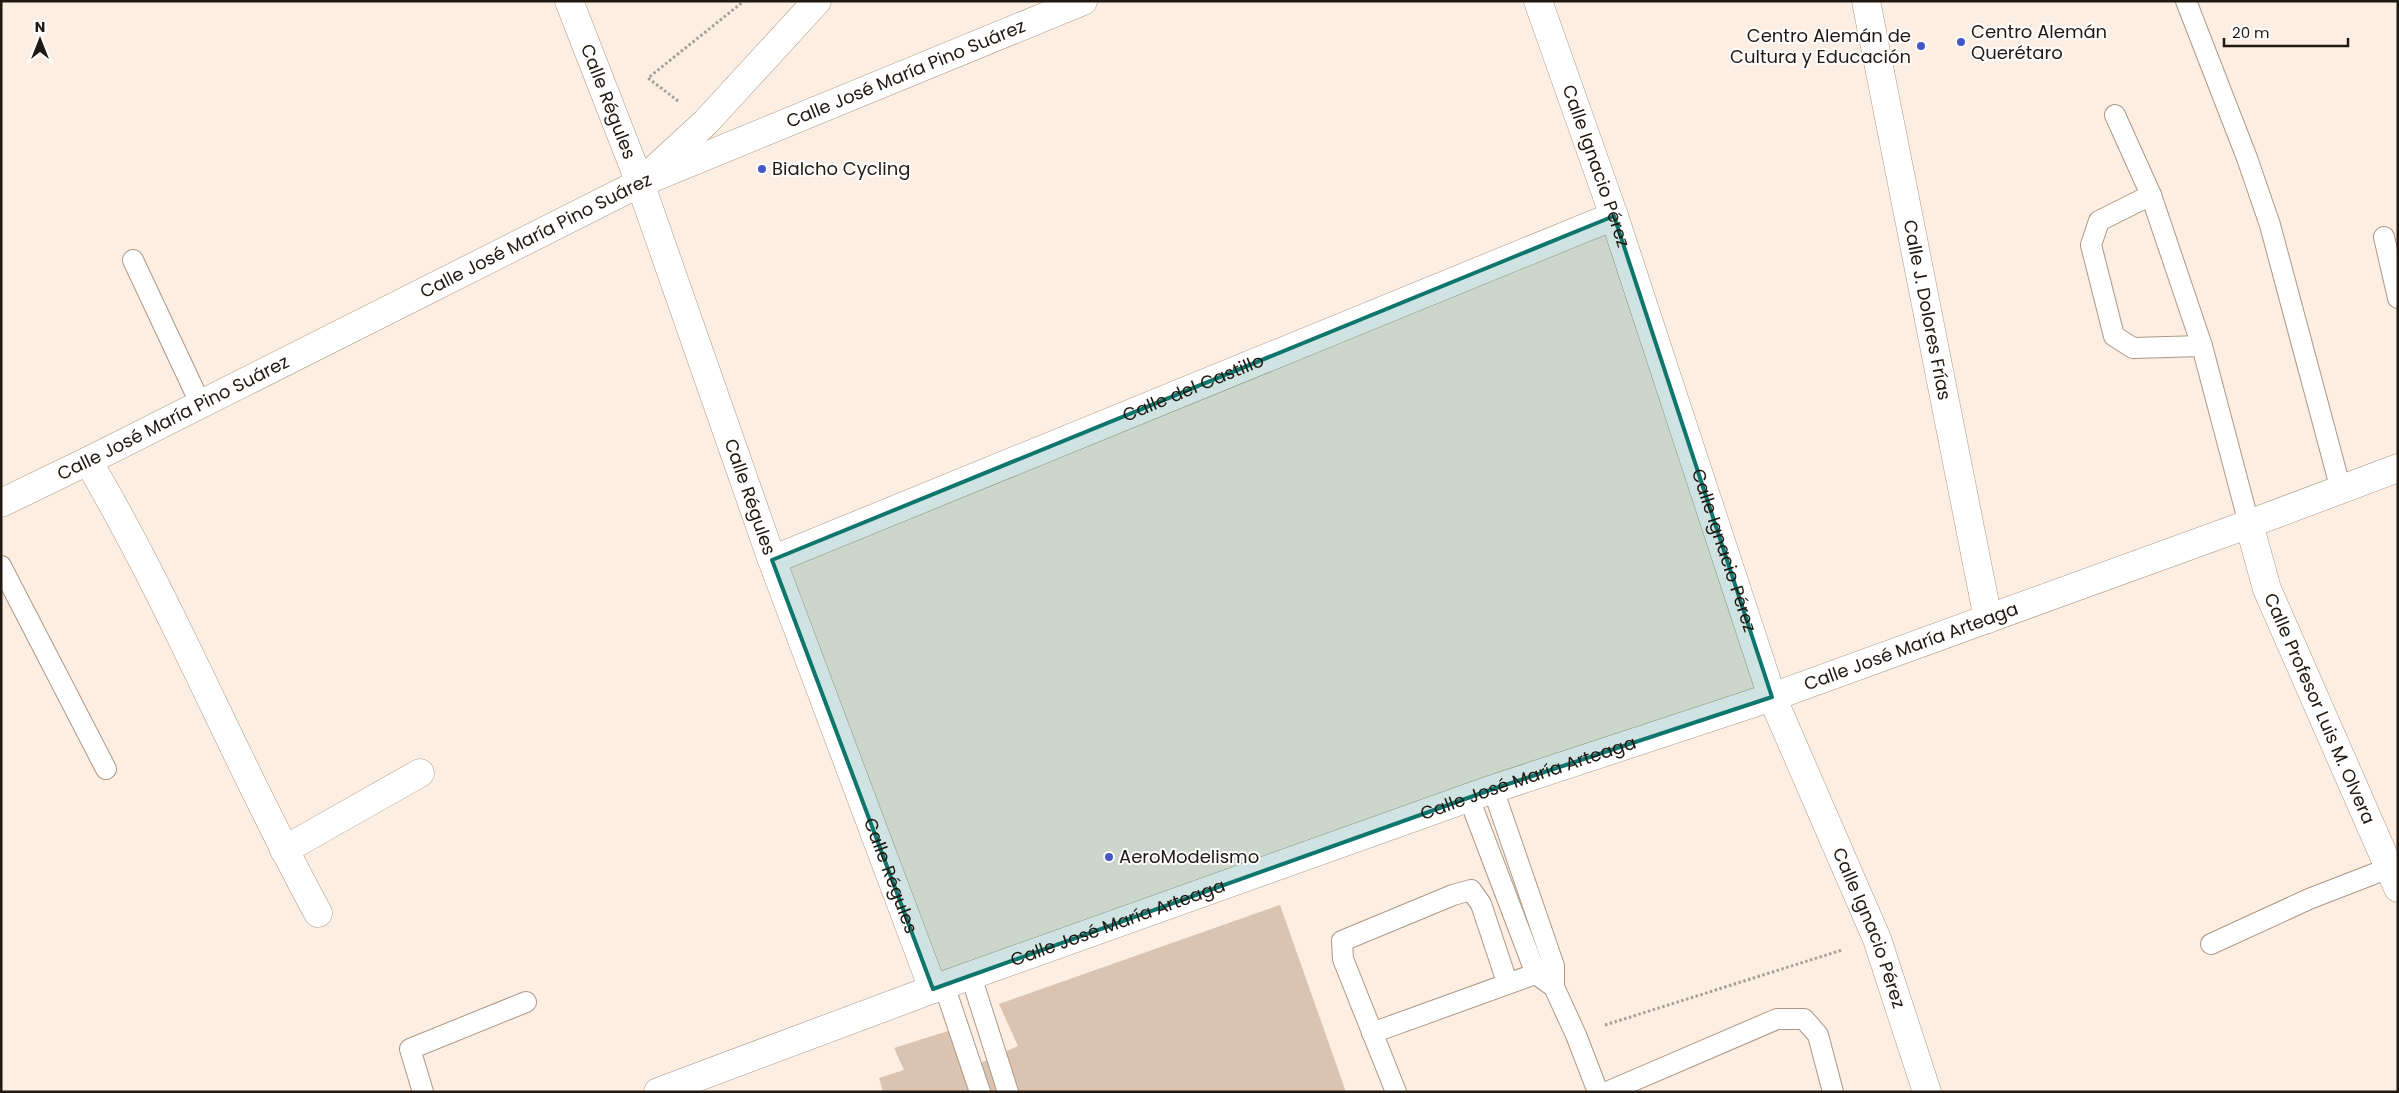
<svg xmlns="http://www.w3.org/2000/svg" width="2399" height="1093" font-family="Poppins,sans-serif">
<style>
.building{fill:#dac3b0}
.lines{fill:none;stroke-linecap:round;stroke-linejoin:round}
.lane-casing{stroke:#ad9885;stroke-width:22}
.street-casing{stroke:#ad9885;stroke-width:29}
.secondary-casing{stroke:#ad9885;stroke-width:29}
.path{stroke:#aa9e94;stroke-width:3;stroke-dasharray:2.5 2.5;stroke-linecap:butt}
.lane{stroke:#fff;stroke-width:20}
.street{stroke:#fff;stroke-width:28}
.secondary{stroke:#fff;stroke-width:28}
.marked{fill:#0f766e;fill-opacity:0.2;stroke:#0f766e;stroke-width:4;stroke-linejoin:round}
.poi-dot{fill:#4755ca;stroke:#fefefe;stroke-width:2}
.labels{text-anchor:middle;stroke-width:4;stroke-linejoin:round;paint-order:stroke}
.poi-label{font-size:18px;fill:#201811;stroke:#fefefe;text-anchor:start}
.street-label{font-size:18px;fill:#201811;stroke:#fefefe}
</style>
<rect width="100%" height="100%" fill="#fceee2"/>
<polygon class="building" points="1280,905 1346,1092 883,1092 879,1078 904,1070 894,1048 951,1030 967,1069 1018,1046 999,1004"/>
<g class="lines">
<g class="lane-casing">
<g id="lane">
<polyline points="2186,1 2247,158 2270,225 2341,490"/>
<polyline points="2115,115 2151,195 2202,346 2249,524"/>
<polyline points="2151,195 2099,221 2091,245 2114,336 2133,348 2202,346"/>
<polyline points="2384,237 2398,298"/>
<polyline points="133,260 201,405"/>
<polyline points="1,566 106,769"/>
<polyline points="1493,789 1554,966 1554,987 1576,1035 1598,1092"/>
<polyline points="1469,798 1536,974 1554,987"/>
<polyline points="2211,944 2309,899 2389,868"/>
<polyline points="971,976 1008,1092"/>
<polyline points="944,985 980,1092"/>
<polyline points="1372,1033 1549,969"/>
<polyline points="423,1092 410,1049 526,1002"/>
<polyline points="1396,1092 1343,959 1342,941 1453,895 1471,890 1481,904 1507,982"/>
<polyline points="1607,1092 1777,1019 1804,1019 1818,1035 1833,1092"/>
</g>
</g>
<g class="street-casing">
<g id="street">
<path id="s1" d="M569 1 640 183 772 560 933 989"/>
<path id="s2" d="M1866 1 1988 619"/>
<polyline points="642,181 706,122 817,1"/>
<path d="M88 461C174 607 237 765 318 913"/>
<path id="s3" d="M2249 524 2267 589 2398 888"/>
<path id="s4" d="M772 560 1614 216"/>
<polyline points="284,850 420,773"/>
<path id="s5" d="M658 1092 944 985 1493 789 1772 697 2249 524 2398 468"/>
</g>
</g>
<g class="secondary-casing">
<g id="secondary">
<path id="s6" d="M1538 1 1614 216 1772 697 1877 939 1927 1092"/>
<path id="s7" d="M1 503 88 461 640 183 1083 1"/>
</g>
</g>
<g class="path">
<polyline points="678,101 648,78 744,1"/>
<polyline points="1605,1025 1842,950"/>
</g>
<use href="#lane" class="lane"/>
<use href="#street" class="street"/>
<use href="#secondary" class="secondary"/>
</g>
<path class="marked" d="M1614 216 1772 697 1493 789 933 989 772 560Z"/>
<g class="poi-dot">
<circle cx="1961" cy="42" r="5"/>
<circle cx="1921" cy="46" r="5"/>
<circle cx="762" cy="169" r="5"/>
<circle cx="1109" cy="857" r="5"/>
</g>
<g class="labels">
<g class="poi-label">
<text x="1971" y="38">Centro Alemán<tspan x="1971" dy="21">Querétaro</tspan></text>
<text x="1911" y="42" text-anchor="end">Centro Alemán de<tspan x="1911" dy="21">Cultura y Educación</tspan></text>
<text x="772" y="175">Bialcho Cycling</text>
<text x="1119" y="863">AeroModelismo</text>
</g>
<g class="street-label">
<text dy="6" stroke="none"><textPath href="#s7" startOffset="1002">Calle José María Pino Suárez</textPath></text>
<text dy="6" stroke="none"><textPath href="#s1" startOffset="108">Calle Régules</textPath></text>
<text dy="6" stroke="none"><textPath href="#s6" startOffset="175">Calle Ignacio Pérez</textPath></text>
<text dy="6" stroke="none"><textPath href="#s7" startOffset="598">Calle José María Pino Suárez</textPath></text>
<text dy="6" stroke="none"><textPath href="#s2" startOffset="315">Calle J. Dolores Frías</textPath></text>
<text dy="6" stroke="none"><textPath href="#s4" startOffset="455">Calle del Castillo</textPath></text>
<text dy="6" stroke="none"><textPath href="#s7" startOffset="192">Calle José María Pino Suárez</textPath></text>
<text dy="6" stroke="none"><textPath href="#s1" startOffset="528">Calle Régules</textPath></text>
<text dy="6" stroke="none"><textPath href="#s6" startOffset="580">Calle Ignacio Pérez</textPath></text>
<text dy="6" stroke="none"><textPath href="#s5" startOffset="1330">Calle José María Arteaga</textPath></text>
<text dy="6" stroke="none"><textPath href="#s3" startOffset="198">Calle Profesor Luis M. Olvera</textPath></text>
<text dy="6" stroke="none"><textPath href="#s5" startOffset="925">Calle José María Arteaga</textPath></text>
<text dy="6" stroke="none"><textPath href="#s1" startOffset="932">Calle Régules</textPath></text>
<text dy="6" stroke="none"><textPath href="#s5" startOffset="490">Calle José María Arteaga</textPath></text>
<text dy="6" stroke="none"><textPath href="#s6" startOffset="985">Calle Ignacio Pérez</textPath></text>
</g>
</g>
<rect width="2399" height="1093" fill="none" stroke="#201811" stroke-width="5"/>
<g transform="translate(40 40)" stroke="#fefefe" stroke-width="4" paint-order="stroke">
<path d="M0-4L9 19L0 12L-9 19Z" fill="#201811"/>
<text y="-8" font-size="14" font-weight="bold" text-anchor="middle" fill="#201811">N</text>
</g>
<path d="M2224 38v8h124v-8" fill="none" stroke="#201811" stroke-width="2.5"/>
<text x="2232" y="38" font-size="15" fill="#201811" stroke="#fefefe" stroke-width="4" paint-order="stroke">20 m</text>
</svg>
